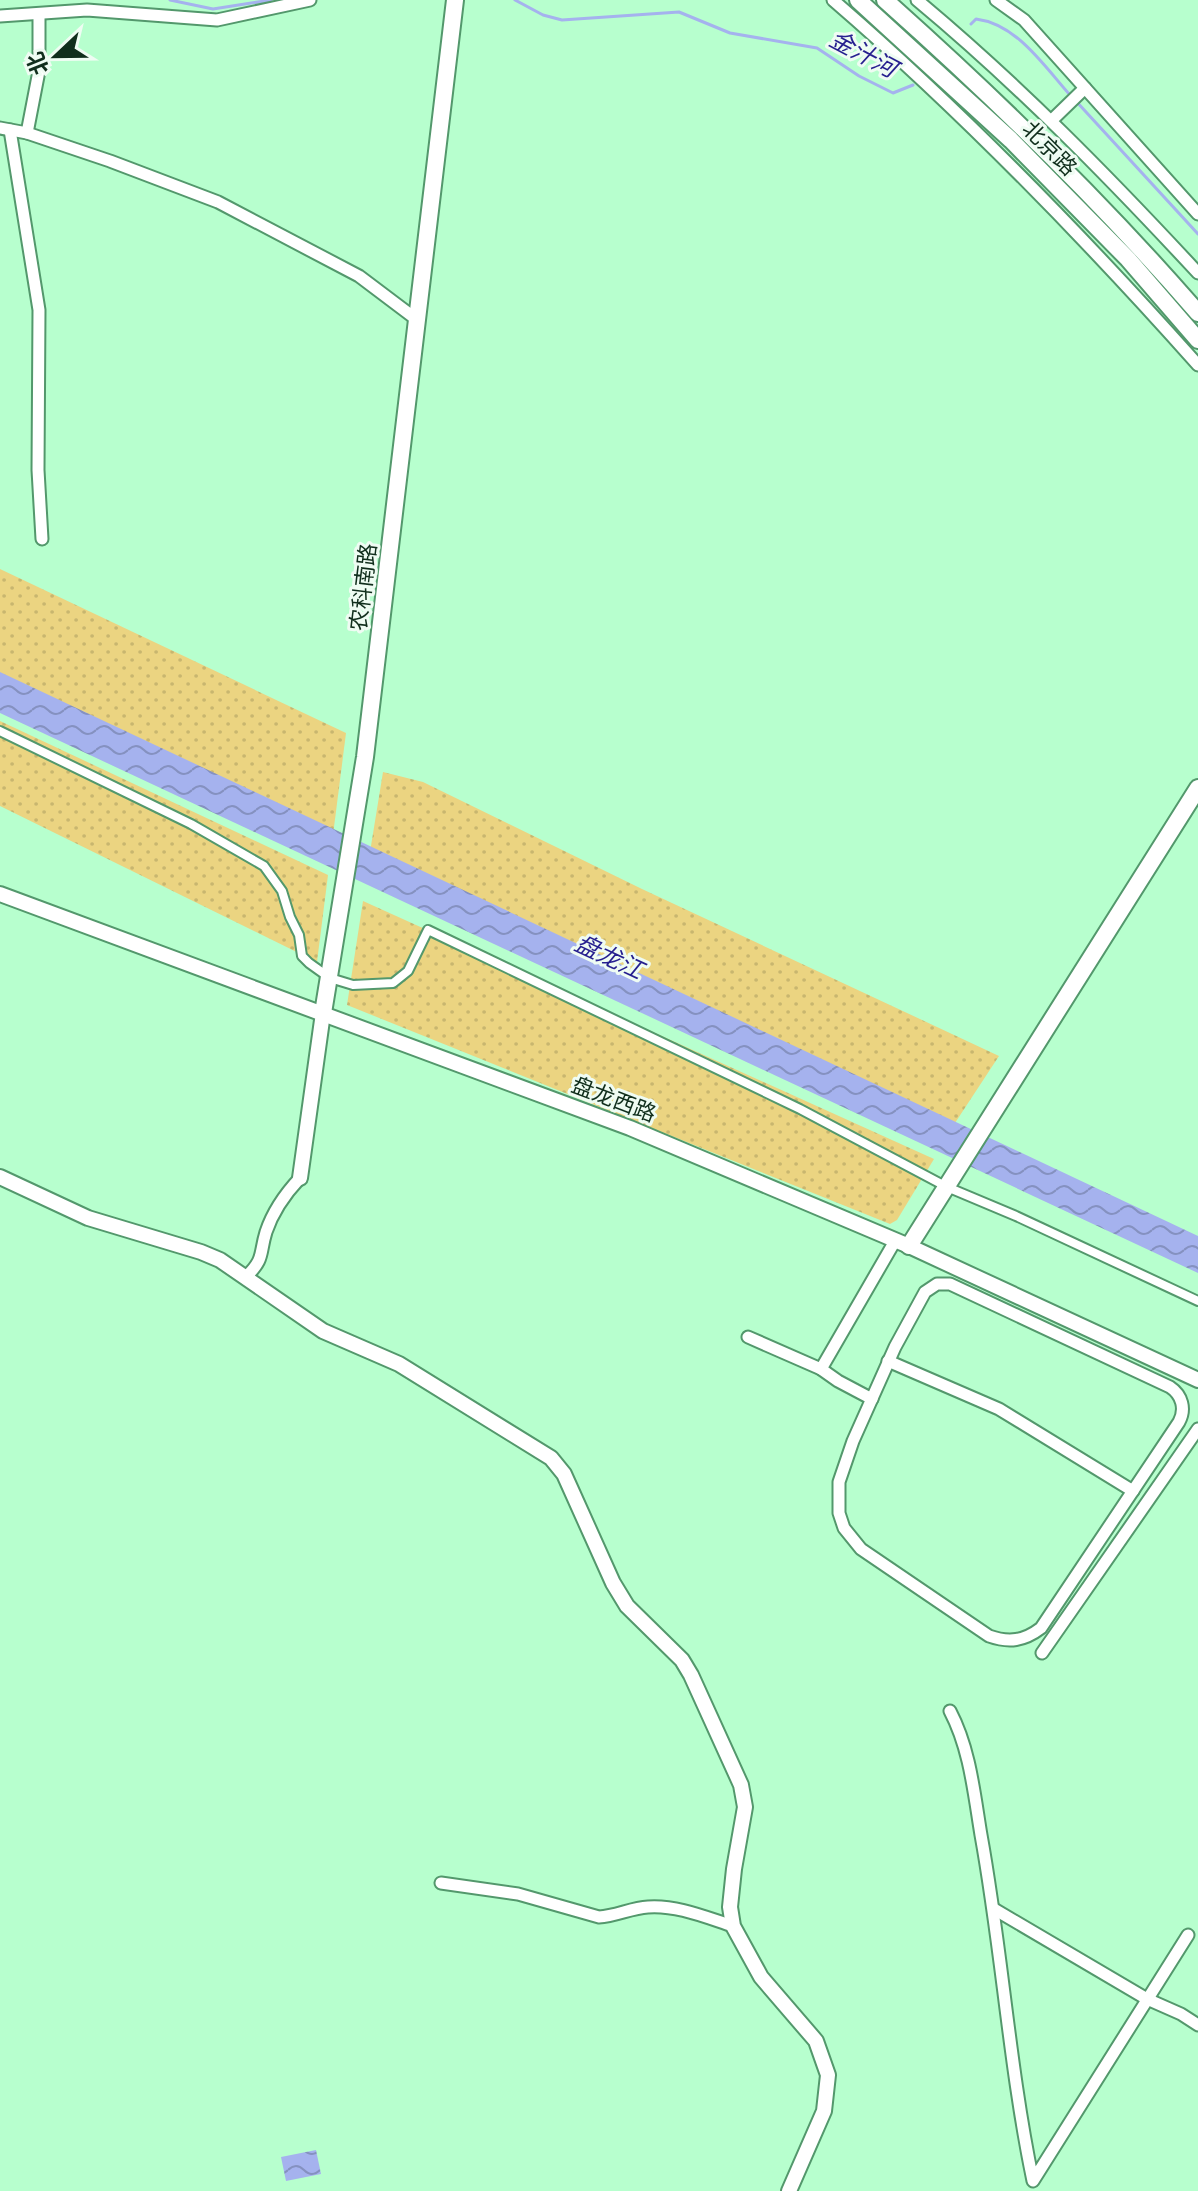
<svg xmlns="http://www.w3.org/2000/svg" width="1198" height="2191" font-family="Lato,'Noto Sans SC',sans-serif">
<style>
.grass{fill:url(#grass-dots)}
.water{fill:url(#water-waves)}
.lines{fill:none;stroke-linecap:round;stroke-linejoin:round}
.stream{stroke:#a5b2ee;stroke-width:3}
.pedestrian-casing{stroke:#53986c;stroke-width:12}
.minor-casing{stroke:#53986c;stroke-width:15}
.tertiary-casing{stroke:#53986c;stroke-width:18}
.secondary-casing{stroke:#53986c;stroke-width:20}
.pedestrian{stroke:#fff;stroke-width:8}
.minor{stroke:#fff;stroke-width:11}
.tertiary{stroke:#fff;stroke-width:14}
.secondary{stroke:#fff;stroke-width:16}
.labels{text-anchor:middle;stroke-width:6;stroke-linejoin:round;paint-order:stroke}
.street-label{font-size:22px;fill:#102e1c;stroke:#effcf3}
.water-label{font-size:24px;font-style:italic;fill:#261f8f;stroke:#effcf3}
</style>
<defs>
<pattern id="grass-dots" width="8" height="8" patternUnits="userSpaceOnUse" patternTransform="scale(2)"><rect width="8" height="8" fill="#ebd481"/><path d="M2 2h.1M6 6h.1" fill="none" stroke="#c8b66f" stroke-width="1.8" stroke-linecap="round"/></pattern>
<pattern id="water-waves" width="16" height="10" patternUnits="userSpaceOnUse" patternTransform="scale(2)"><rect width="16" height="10" fill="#a5b2ee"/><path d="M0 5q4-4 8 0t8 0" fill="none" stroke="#8591c0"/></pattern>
</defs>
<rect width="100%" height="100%" fill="#b7ffce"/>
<g class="grass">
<polygon points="0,569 346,733 333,835 0,677"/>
<polygon points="0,721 328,875 317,962 0,806"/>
<polygon points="383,772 423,782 642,889 999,1056 953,1126 370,852"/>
<polygon points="363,901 934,1159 897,1220 890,1224 347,1005"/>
</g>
<g class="water">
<polygon points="0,672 1198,1236 1198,1273 0,713"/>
<polygon points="316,2150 321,2174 286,2181 281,2157"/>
</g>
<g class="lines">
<g class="stream">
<polyline points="170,0 213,9 271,0"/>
<polyline points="515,0 543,15 562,20 679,12 730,33 817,48 859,76 893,93 913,85"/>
<path d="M971 24 976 19C1017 24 1044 66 1070 95"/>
<polyline points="1075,100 1198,234"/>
</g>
<g class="pedestrian-casing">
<polyline id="pedestrian" points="0,731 191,824 264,866 282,891 290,917 299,935 302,956 309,963 330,978 353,985 393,983 408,971 428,930 800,1109 947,1187 1016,1216 1198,1301"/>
</g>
<g class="minor-casing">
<g id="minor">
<path d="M833 0C964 113 1083 236 1198 365"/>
<path d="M917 0C1018 84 1109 177 1198 273"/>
<polyline points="996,0 1024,20 1198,214"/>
<polyline points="0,16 87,10 217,20 310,0"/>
<polyline points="1052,120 1085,88"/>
<polyline points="0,128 27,133 110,161 218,202 359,276 416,319"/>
<polyline points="10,130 39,310 38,470 42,539"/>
<polyline points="27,133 39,71 39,14"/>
<path d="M246 1277C265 1258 259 1255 266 1232 273 1211 285 1194 300 1178"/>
<path d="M937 1284H950L1170 1387C1182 1395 1186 1409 1179 1422L1041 1628C1024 1641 1009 1643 989 1636L861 1549 844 1528 839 1513V1482L853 1441 895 1347 925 1292Z"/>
<polyline points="748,1337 821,1369 838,1381 872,1399"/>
<polyline points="888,1361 999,1409 1133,1491"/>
<polyline points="821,1369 895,1241"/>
<polyline points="1042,1653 1198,1429"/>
<path d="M950 1711C970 1749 974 1793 981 1835 1002 1950 1009 2066 1033 2181L1188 1935"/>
<path d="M441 1883 518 1894 599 1917C616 1916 631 1908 648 1907 677 1905 705 1917 733 1926"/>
<polyline points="994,1909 1147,1999 1181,2014 1198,2025"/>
</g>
</g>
<g class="tertiary-casing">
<g id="tertiary">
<polyline points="0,894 630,1128 909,1246 1198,1380"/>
<polyline points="0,1177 88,1218 201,1252 220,1260 323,1331 399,1364 551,1458 564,1474 613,1583 627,1606 682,1660 691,1675 741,1785 745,1807 734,1869 730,1907 733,1926 761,1977 816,2041 828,2075 824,2111 789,2191"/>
<polyline points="300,1178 323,1013"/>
</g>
</g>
<g class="secondary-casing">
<g id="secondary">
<polyline points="858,0 1011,140 1128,259 1198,340"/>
<path d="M885 0C995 98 1101 201 1198 313"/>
<polyline points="323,1013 365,757 455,0"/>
<polyline points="909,1246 1198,788"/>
</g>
</g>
<use href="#pedestrian" class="pedestrian"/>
<use href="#minor" class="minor"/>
<use href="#tertiary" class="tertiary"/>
<use href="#secondary" class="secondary"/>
</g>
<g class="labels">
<g class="street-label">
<text transform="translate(1050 148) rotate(45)" y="8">北京路</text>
<text transform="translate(363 587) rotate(-83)" y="8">农科南路</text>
<text transform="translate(614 1099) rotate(21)" y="8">盘龙西路</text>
</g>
<g class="water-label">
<text transform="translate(863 54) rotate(28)" y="8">金汁河</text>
<text transform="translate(609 957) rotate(25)" y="8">盘龙江</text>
</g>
</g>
<g transform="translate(56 56) rotate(248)" stroke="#effcf3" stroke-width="6" paint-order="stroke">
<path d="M0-6L14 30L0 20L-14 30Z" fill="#102e1c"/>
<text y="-12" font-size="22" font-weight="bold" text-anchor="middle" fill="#102e1c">北</text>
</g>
</svg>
